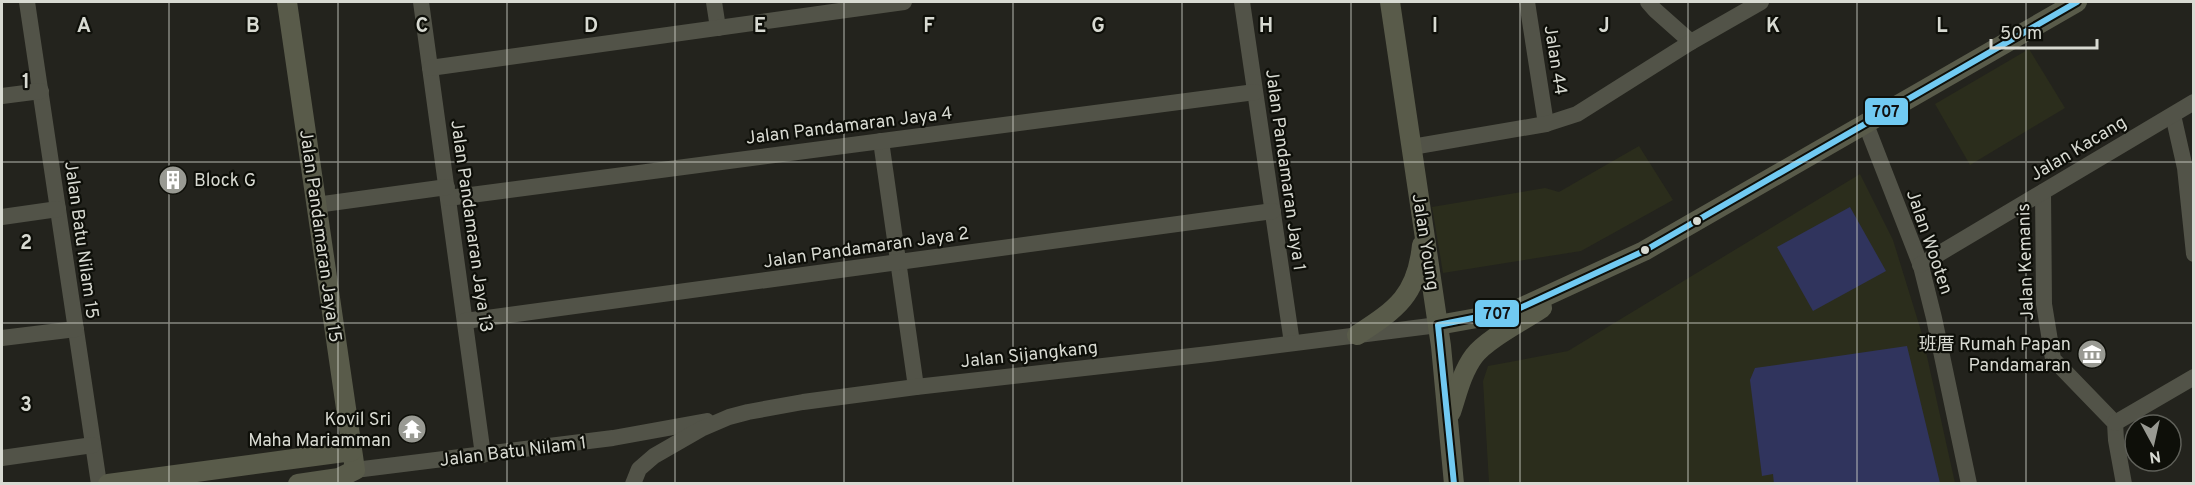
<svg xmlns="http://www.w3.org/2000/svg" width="2195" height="485" font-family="Overpass,'Noto Sans SC',sans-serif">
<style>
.built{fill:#2b2d1c}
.green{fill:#30345d}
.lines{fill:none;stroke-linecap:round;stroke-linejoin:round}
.minor{stroke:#525348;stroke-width:16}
.major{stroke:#595b4a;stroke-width:20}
.bus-1-casing{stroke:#0e0f09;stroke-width:10}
.bus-1{stroke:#71caf2;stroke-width:6}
.grid{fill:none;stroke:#d8dad2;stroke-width:1.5;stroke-opacity:0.55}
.bus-dot{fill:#d8dad2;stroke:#0e0f09;stroke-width:2}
.labels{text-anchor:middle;stroke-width:4.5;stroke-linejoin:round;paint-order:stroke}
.street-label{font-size:18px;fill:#d8dad2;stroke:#0e0f09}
.poi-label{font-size:18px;fill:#d8dad2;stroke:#0e0f09;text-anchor:end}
.grid-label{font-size:20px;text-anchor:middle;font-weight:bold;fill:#d8dad2;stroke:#0e0f09;stroke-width:4.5;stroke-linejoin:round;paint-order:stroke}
.line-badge{stroke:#0e0f09;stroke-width:2}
.pale-badge-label{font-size:16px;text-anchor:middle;font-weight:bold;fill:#111}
</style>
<rect width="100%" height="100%" fill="#23231d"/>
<g class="built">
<polygon points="2029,49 2065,108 1970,165 1935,104"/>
<polygon points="1639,146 1673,200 1581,251 1443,273 1432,207 1545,188 1559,192"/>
<polygon points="1860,174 1893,240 1922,334 1955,483 1489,483 1483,381 1488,366 1568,351"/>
</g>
<g class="green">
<polygon points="1850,207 1886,271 1813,311 1777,247"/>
<polygon points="1907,346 1940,483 1774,484 1773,474 1762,476 1750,380 1755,368"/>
</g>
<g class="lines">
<g class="minor">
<polyline points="27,2 99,484"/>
<polyline points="421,2 483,455"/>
<polyline points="714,2 718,28"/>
<polyline points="1242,2 1292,343"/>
<polyline points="1527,2 1546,124"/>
<polyline points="1648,2 1655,10 1691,42"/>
<polyline points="430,68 904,2"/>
<polyline points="2,96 41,91"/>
<polyline points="2173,115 2185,168 2194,254"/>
<polyline points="1865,122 1921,266 1934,318 1969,484"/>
<polyline points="881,141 916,387"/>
<polyline points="1412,147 1546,124 1577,114 1691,42 1761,2"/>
<polyline points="2043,192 2044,304 2053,359 2115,423 2116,440 2124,484"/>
<polyline points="448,198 1255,92"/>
<polyline points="316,205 447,187"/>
<polyline points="2,217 58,209"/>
<polyline points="1920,265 2194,102"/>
<polyline points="465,321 1273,211"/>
<polyline points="2,338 76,329"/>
<polyline points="2115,423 2194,377"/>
<polyline points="2,458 93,445"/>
<polyline points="355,470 613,438 707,421"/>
<polyline points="633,484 639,469 654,456 701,429 729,417 748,412 803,402 916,387 1209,354 1438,325"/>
</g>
<g class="major">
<polyline points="287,2 355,470 339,478 298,484"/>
<polyline points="1390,2 1441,346 1454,484"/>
<polyline points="1438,325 1488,316 1518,309 1644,251 2077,2"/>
<path d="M1357 335C1397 309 1417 295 1422 245"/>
<path d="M1451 412C1457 394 1462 372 1474 356 1487 339 1523 321 1542 308"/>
<polyline points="108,484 352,451"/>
</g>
<g class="bus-1-casing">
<polyline id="bus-1" points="1454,484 1438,325 1518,309 1644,251 2077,2"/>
</g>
<use href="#bus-1" class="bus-1"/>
</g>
<path class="grid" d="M169 2V484M338 2V484M507 2V484M675 2V484M844 2V484M1013 2V484M1182 2V484M1351 2V484M1520 2V484M1688 2V484M1857 2V484M2026 2V484M2 162H2194M2 323H2194"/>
<defs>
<g id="building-disc" transform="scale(1.5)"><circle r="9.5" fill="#999a93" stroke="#0e0f09"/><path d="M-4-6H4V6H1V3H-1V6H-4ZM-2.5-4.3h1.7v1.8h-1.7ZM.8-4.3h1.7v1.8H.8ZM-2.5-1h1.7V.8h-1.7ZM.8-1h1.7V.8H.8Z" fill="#fff"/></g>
<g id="museum-disc" transform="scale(1.5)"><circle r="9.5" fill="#999a93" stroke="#0e0f09"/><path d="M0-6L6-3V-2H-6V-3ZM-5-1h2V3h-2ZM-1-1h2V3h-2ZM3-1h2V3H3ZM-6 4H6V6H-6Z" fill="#fff"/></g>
<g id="temple-disc" transform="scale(1.5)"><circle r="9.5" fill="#999a93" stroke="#0e0f09"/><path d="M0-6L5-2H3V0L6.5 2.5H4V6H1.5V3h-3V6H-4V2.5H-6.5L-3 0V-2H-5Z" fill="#fff"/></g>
</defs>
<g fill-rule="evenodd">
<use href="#building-disc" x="173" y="180"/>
<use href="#museum-disc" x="2092" y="354"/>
<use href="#temple-disc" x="412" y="429"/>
</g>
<g class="bus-dot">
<circle cx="1697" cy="221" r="5"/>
<circle cx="1645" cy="250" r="5"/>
</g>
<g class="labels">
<g class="street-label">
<text transform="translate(1556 60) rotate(81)" y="6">Jalan 44</text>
<text transform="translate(849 125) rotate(-7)" y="6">Jalan Pandamaran Jaya 4</text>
<text transform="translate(2078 148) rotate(-31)" y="6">Jalan Kacang</text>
<text transform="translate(1286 170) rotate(82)" y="6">Jalan Pandamaran Jaya 1</text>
<text transform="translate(472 226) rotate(82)" y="6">Jalan Pandamaran Jaya 13</text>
<text transform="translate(321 236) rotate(82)" y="6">Jalan Pandamaran Jaya 15</text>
<text transform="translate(82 240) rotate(82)" y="6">Jalan Batu Nilam 15</text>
<text transform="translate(1426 242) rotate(81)" y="6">Jalan Young</text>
<text transform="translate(1930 242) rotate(71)" y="6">Jalan Wooten</text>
<text transform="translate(866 247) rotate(-8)" y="6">Jalan Pandamaran Jaya 2</text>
<text transform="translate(2025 262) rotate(-92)" y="6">Jalan Kemanis</text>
<text transform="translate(1029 354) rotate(-6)" y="6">Jalan Sijangkang</text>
<text transform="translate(513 451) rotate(-7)" y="6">Jalan Batu Nilam 1</text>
</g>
<g class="poi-label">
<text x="194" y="186" text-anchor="start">Block G</text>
<text x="2071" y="350">班厝 Rumah Papan<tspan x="2071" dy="21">Pandamaran</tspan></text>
<text x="391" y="425">Kovil Sri<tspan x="391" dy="21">Maha Mariamman</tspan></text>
</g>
</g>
<g class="grid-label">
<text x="84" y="32">A</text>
<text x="253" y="32">B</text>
<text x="422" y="32">C</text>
<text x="591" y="32">D</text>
<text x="760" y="32">E</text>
<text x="929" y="32">F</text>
<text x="1098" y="32">G</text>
<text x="1266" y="32">H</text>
<text x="1435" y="32">I</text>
<text x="1604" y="32">J</text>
<text x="1773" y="32">K</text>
<text x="1942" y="32">L</text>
<text x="26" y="88">1</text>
<text x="26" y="249">2</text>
<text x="26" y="411">3</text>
</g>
<g class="line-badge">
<rect x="1864" y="97" width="45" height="29" rx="6" fill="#71caf2"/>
<rect x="1474" y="299" width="46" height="29" rx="6" fill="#71caf2"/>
</g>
<g class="pale-badge-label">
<text x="1886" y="117">707</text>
<text x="1497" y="319">707</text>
</g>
<rect width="2195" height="485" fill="none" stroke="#d8dad2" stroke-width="6"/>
<g transform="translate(2153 443) rotate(172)"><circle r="28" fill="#0e0f09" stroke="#5f6059" stroke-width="1.5"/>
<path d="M0-4.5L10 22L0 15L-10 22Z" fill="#999a93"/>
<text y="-9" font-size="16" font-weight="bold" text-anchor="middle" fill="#d8dad2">N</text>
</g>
<path d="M1991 39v9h106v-9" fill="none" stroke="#d8dad2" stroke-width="3"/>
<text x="2000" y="39" font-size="18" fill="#d8dad2" stroke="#0e0f09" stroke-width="4.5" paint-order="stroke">50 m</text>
</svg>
